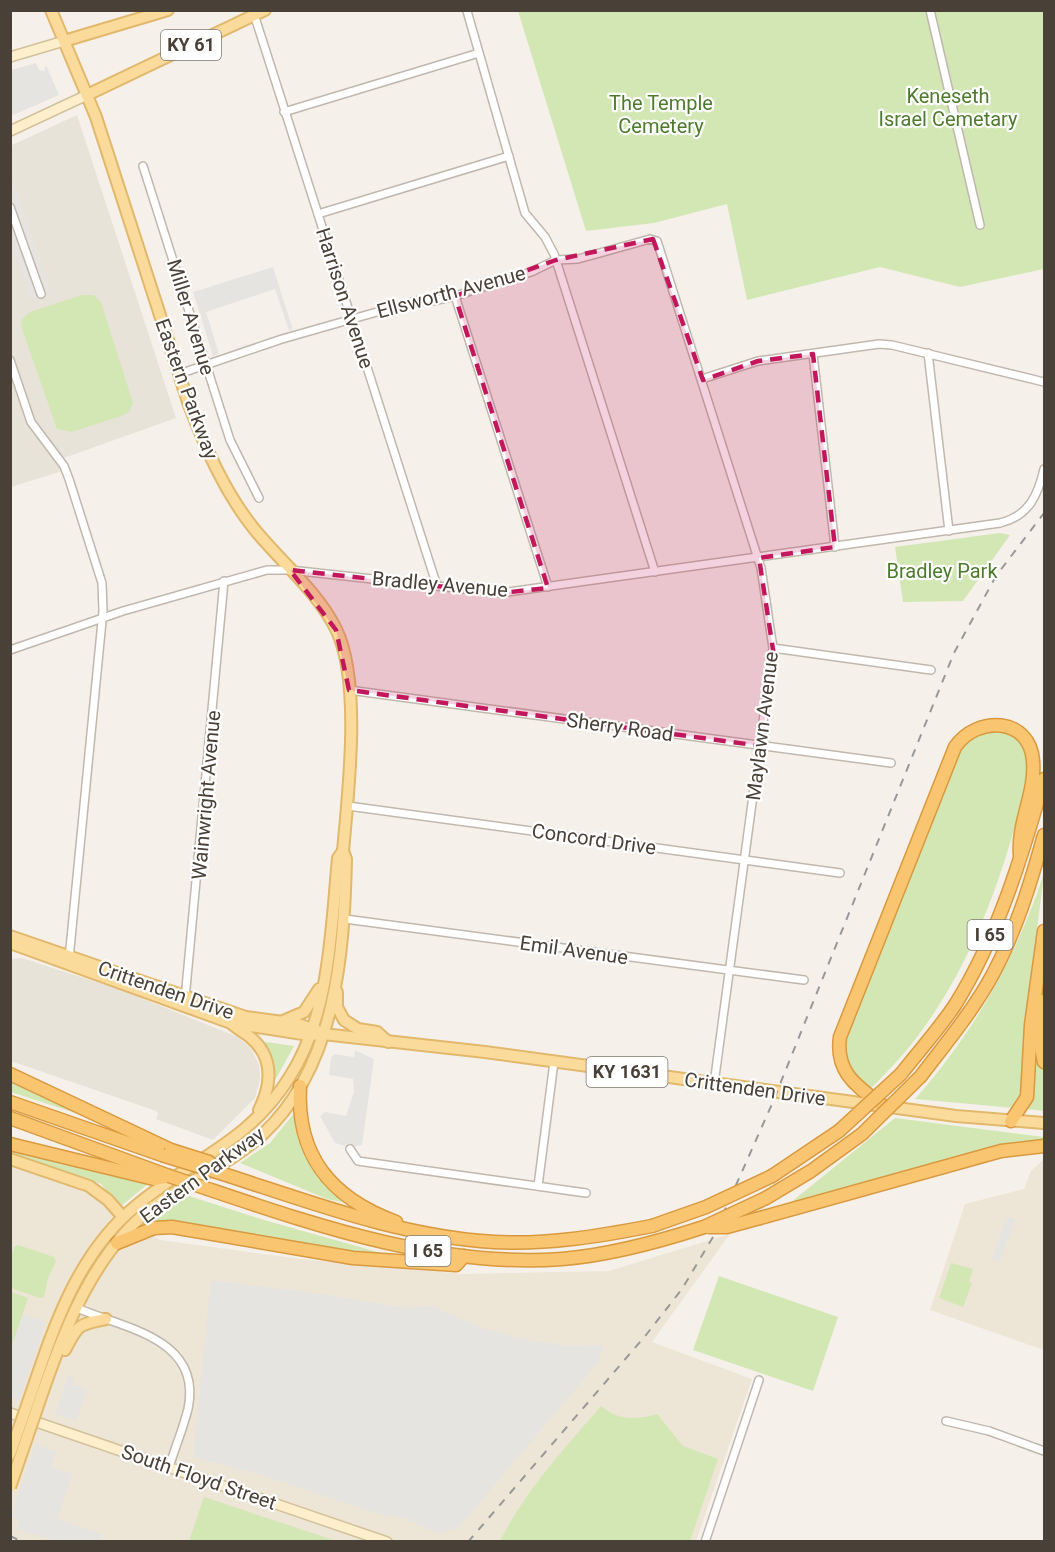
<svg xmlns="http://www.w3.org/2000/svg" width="1055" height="1552" font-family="Roboto,sans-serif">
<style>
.residential{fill:#e8e3d8}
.education{fill:#ede5d5}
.green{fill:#d3e7b4}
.parking{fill:#e6e4e1}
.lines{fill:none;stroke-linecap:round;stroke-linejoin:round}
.street-casing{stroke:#c0b8ad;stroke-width:10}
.secondary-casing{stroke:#d3c19b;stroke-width:12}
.primary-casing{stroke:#e1b86c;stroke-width:14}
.highway-casing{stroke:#d9993f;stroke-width:15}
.street{stroke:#fff;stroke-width:7}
.secondary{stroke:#fdefcc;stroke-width:9}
.primary{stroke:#fbdb9c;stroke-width:10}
.highway{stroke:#fac570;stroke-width:12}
.rail{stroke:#989898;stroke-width:2;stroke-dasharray:8 8;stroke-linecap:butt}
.primary-bridge-casing{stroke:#e1b86c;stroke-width:14;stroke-linecap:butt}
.highway-bridge-casing{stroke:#d9993f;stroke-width:15;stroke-linecap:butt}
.primary-bridge{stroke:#fbdb9c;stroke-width:10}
.highway-bridge{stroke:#fac570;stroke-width:12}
.marked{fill:#c2185b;fill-opacity:0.2;stroke:#c2185b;stroke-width:4.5;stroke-dasharray:12 8;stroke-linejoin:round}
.labels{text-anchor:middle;stroke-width:4.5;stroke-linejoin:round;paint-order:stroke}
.shield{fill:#fff;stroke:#807a74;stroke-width:1.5}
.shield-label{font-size:18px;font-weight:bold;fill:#494138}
.park-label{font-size:20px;fill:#4d7a2c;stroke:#fff}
.street-label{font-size:20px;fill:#494138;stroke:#fff}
</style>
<rect width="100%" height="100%" fill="#f5f1ea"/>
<g class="residential">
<polygon points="77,115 176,418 64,458 69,469 11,487 10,146"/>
<polygon points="22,958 121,990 238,1037 251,1049 259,1064 260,1079 255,1098 213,1140 156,1119 158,1113 156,1111 11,1061 11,959"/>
</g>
<g class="education">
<polygon points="1044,1159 1044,1350 930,1310 965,1204 1024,1189 1031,1171"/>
<polygon points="11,1166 71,1186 96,1198 160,1240 301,1259 463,1274 609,1271 730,1234 652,1342 752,1379 696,1541 11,1542"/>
</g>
<g class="green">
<polygon points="518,11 1044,11 1044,269 960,287 880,267 747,300 727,204 654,223 586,231"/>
<polygon points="82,295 94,295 101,302 133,403 129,412 121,416 72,432 57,429 22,329 21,320 30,312"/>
<polygon points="1000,533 1010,535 963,601 903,602 895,547"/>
<path d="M983 730C997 731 1016 730 1024 745 1034 765 1025 786 1020 807 1001 881 974 953 932 1016 914 1043 893 1067 870 1089 848 1076 844 1059 845 1035L964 742Z"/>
<path d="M1044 873 1030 987 1024 1095 1014 1108 915 1099C975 1031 1016 958 1044 873Z"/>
<polygon points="1036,1035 1044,1077 1044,1111 1026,1109"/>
<polygon points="259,1041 294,1046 273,1084"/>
<polygon points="11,1079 88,1115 87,1117 11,1092"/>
<polygon points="295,1112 302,1142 346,1203 327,1199 240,1163 270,1143"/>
<polygon points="895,1118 1044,1137 1044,1142 790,1203"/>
<polygon points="11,1148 149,1183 120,1207 101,1184 11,1153"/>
<polygon points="189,1196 264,1220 406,1260 151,1224 156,1217"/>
<polygon points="18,1245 54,1257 56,1261 48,1278 44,1297 40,1298 11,1288 11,1257 14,1247"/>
<polygon points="951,1263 973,1269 969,1282 972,1283 963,1307 939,1298"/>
<polygon points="719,1276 838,1317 813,1391 693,1350"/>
<polygon points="11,1292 28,1298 11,1350"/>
<path d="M601 1406C618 1421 637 1420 657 1414L683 1446 718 1459 690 1541H500C525 1491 564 1449 601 1406Z"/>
<polygon points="204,1497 336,1541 189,1541"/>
</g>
<g class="parking">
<polygon points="36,63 39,70 44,71 46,65 59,95 11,116 11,70"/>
<polygon points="10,169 50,293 30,299 11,238"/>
<polygon points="273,267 293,330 289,331 275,289 206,312 219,354 213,356 193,292"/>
<polygon points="355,1050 374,1059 362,1145 350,1147 335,1143 320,1116 325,1112 346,1116 354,1092 353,1079 329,1075 331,1058 334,1054 354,1057"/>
<polygon points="1006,1217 1015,1219 1000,1262 992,1259"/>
<polygon points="211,1280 322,1294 406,1308 431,1306 485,1329 523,1339 566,1346 603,1345 599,1361 459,1527 440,1534 405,1519 390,1514 388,1517 258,1474 193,1457"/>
<polygon points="23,1314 45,1322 19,1400 11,1397 10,1350"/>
<polygon points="68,1375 74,1378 72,1384 87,1389 76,1421 55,1414"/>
<polygon points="35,1443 56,1452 51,1467 72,1474 57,1519 102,1534 101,1541 55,1541 16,1529 19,1521 11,1516"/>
</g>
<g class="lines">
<g class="street-casing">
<g id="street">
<polyline points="930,10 980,225"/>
<polyline points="253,11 437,586"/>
<polyline points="467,11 525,213 545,237 554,254 655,572"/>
<polyline points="284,112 479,53"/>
<polyline points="143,166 230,440 259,498"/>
<polyline points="10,207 41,294"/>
<polyline points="318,214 509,156"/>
<polyline points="455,296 548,587"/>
<polyline points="928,353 949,531"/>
<polyline points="813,354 835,547"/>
<polyline points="10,360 31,422 64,466 69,479 102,583 103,611 69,959"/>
<polyline points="179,374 282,339 419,300 433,301 455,296 531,272 556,260 578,259 650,239 657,241 761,568 773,648 714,1084"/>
<polyline points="702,379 758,361 879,344 892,345 1044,382"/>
<polyline points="773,648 931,670"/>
<path d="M10 650 123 611 267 570H290L501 593 1000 523C1029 516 1038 495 1044 469"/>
<polyline points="349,690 891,763"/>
<polyline points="348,806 840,873"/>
<polyline points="345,919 804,980"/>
<polyline points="185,999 224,581"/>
<polyline points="350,1149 358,1161 586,1193"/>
<polyline points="538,1186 554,1062"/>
<path d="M77 1308C123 1328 203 1338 188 1409 183 1429 175 1448 169 1467"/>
<polyline points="946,1421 989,1431 1044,1451"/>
<polyline points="705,1542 759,1380"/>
</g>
</g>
<g class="secondary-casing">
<g id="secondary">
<polyline points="10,57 64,41"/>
<polyline points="10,131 87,95"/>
<polyline points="10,1413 387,1542"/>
</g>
</g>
<g class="primary-casing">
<g id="primary">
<polyline points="64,41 168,10"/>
<polyline points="87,95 265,10"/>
<polyline points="10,936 246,1017 298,1024 318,1031"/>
<polyline points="10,943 231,1023 309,1035 323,1034 485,1052 956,1116 1044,1123"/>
<polyline points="337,992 337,1007 344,1020 358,1029 377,1032 388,1042"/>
<polyline points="283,1021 304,1012 319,989"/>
<path d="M231 1023C237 1029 244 1032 250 1037 274 1057 272 1084 259 1110"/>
<polyline points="10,1159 89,1186 108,1200 123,1217"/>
<path d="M65 1350C78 1325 78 1324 106 1319"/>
<path d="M33 1388C56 1320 80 1251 137 1205 193 1158 247 1144 289 1078 330 1015 331 931 338 858L343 851"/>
<path d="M43 1391C66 1325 95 1251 153 1207 188 1181 231 1163 263 1134 336 1066 344 953 346 859L343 851C348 793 362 682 336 629 317 591 282 563 255 530 225 493 206 449 189 405L96 117 51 10"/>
</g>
</g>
<g class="highway-casing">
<g id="highway">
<polyline points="1041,1001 1040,1042 1044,1062"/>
<polyline points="10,1074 171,1150"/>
<path d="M901 1074C919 1051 939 1029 955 1005 998 936 1022 856 1044 779"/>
<path d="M921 1076C946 1043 973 1011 993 974 1016 931 1031 882 1044 835"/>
<path d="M300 1086C296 1156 331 1198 396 1222"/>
<polyline points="10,1102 162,1155"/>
<path d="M883 1106C857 1086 835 1073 840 1037L955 747C977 715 1030 717 1033 761 1036 793 1017 823 1020 855"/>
<polyline points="10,1118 169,1176"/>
<polyline points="1011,1121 1027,1097 1031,1025 1044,931"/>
<polyline points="10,1144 154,1179 169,1176"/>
<path d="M217 1172C308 1201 397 1236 494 1242 547 1245 600 1236 652 1226"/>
<polyline points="772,1176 839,1131"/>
<path d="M208 1189C321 1227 441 1268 562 1259 611 1255 658 1242 704 1227"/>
<polyline points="766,1198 811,1171 862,1134"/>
<polyline points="760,1218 1001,1151 1044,1146"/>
<polyline points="117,1243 154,1228 172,1227 353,1258 456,1265 464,1256"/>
</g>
</g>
<use href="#street" class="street"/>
<use href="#secondary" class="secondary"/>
<use href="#primary" class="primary"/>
<use href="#highway" class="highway"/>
<g class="rail">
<polyline points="10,1536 23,1542"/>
<polyline points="468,1542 646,1335 682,1289 713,1237 772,1104 954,653 996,576 1044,513"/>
</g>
<g class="primary-bridge-casing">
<g id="primary-bridge">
<polyline points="10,1454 33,1388"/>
<polyline points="10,1487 43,1391"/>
</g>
</g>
<g class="highway-bridge-casing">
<g id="highway-bridge">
<polyline points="839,1131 901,1074"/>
<polyline points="862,1134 921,1076"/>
<polyline points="171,1150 209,1162 217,1172"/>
<polyline points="162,1155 217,1172"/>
<polyline points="169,1176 208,1189"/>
<polyline points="652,1226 706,1207 772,1176"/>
<polyline points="704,1227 766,1198"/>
<polyline points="708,1227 727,1227 760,1218"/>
</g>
</g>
<use href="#primary-bridge" class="primary-bridge"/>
<use href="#highway-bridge" class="highway-bridge"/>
</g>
<path class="marked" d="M653 239 703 380 758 361 813 354 835 547 759 558 774 656 761 746 349 690 336 630 290 570 501 593 548 588 455 296 556 260Z"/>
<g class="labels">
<g class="shield">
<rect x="161" y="30" width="60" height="30" rx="4.5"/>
<rect x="967.5" y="920" width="45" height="30" rx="4.5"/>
<rect x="586.5" y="1057" width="81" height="30" rx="4.5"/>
<rect x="405.5" y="1236" width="45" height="30" rx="4.5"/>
</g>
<g class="shield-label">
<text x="191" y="51">KY 61</text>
<text x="990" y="941">I 65</text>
<text x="627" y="1078">KY 1631</text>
<text x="428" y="1257">I 65</text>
</g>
<g class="park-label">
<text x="948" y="103">Keneseth<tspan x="948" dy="23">Israel Cemetary</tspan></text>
<text x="661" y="110">The Temple<tspan x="661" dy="23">Cemetery</tspan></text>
<text x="942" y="578">Bradley Park</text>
</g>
<g class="street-label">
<text transform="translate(451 292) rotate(-15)" y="7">Ellsworth Avenue</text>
<text transform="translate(345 298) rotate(72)" y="7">Harrison Avenue</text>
<text transform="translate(191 317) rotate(73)" y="7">Miller Avenue</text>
<text transform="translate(187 389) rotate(70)" y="7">Eastern Parkway</text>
<text transform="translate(440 584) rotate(5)" y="7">Bradley Avenue</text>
<text transform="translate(762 726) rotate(-83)" y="7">Maylawn Avenue</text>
<text transform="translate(620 727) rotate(8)" y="7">Sherry Road</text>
<text transform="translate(206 795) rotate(-85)" y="7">Wainwright Avenue</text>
<text transform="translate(594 839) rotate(8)" y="7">Concord Drive</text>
<text transform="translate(574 950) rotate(8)" y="7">Emil Avenue</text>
<text transform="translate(166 990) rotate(19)" y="7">Crittenden Drive</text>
<text transform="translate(755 1089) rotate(8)" y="7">Crittenden Drive</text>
<text transform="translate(202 1175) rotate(-36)" y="7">Eastern Parkway</text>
<text transform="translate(199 1477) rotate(19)" y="7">South Floyd Street</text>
</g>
</g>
<rect width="1055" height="1552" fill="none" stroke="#494138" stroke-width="24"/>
</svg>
